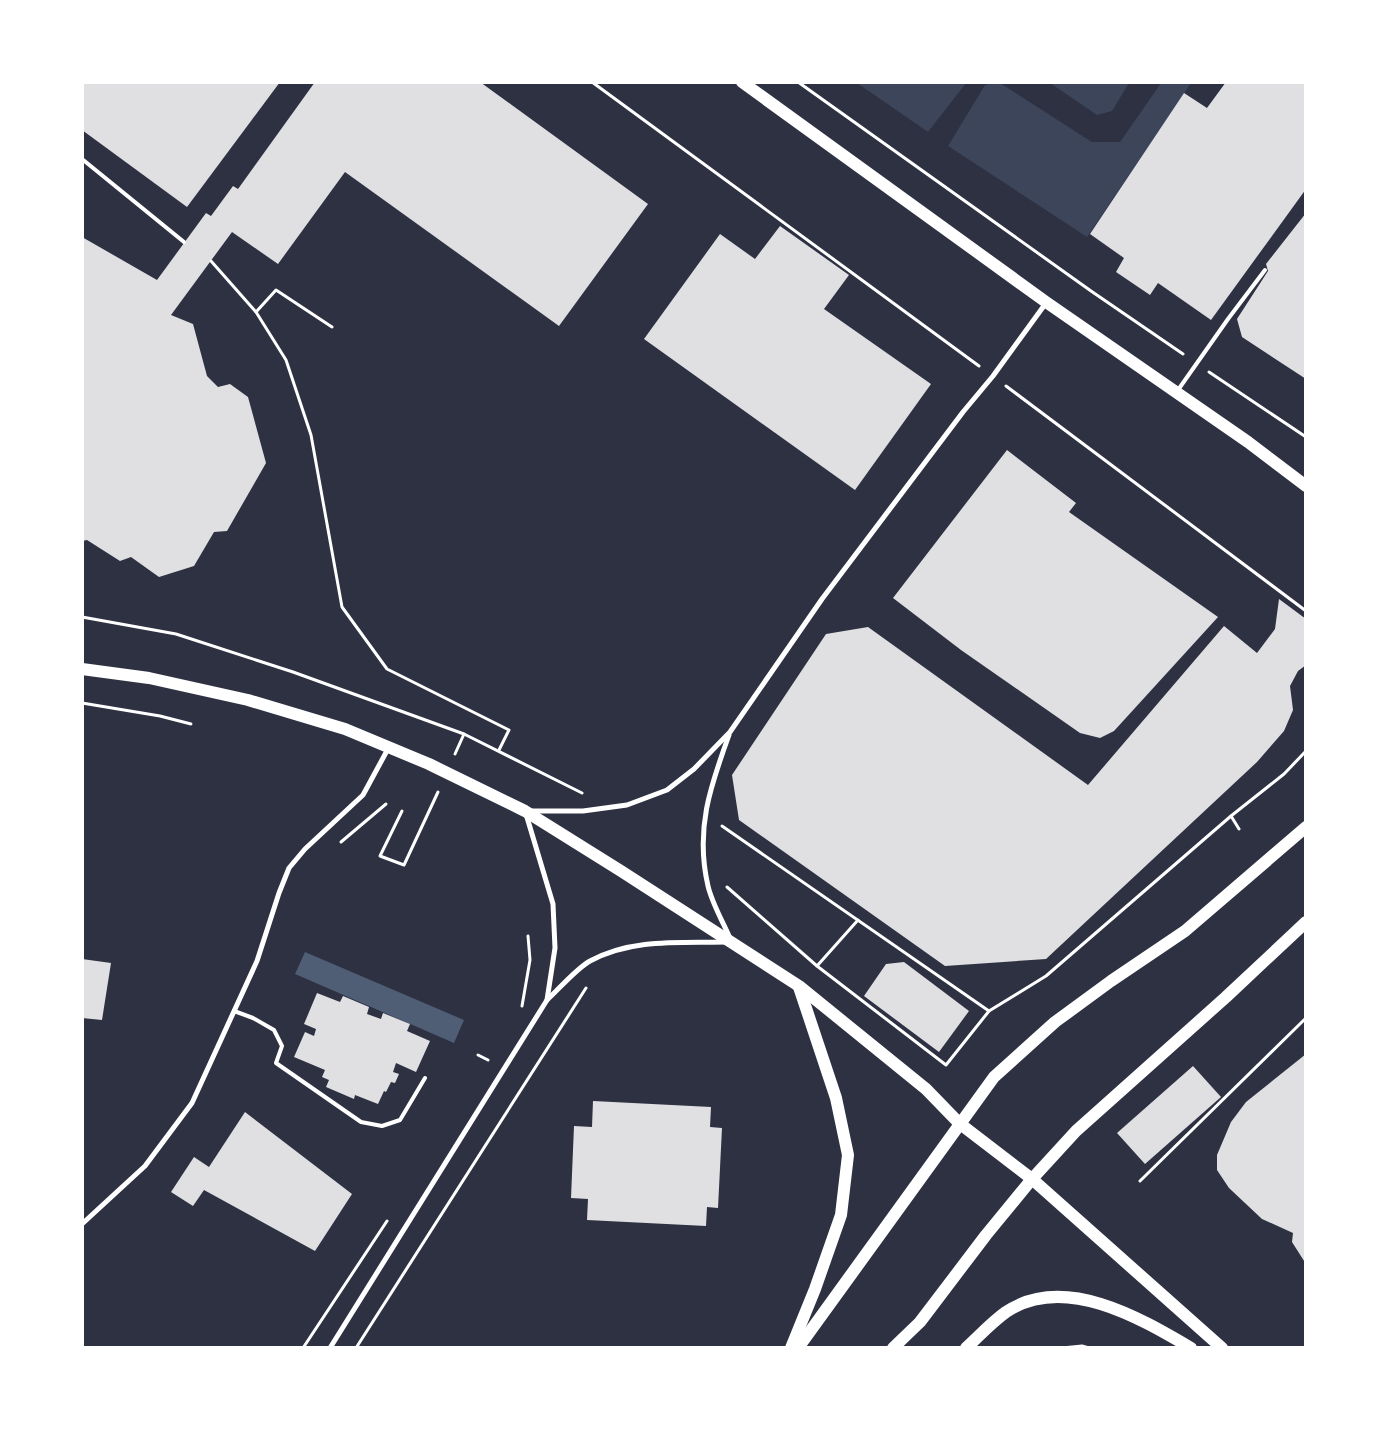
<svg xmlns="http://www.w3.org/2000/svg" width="1388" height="1430" font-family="Arial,sans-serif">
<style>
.green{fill:#3c4559}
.water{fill:#4f5d75}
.building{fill:#e0e0e3}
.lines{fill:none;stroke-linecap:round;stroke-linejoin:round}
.path{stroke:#fff;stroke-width:3}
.service{stroke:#fff;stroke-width:4}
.minor{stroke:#fff;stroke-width:5}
.primary{stroke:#fff;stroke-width:12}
</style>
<rect width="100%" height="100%" fill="#2d3142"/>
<g class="green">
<polygon points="857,83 966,83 928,132"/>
<polygon points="992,83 1000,83 1092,142 1120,142 1161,83 1191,83 1087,237 948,146 985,85"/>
<polygon points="1050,83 1129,83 1112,111 1097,115"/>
</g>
<polygon class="water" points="305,952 464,1020 454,1043 295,974"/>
<g class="building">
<polygon points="82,82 280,82 187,207 82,130"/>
<polygon points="315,82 480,82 648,204 559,326 345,172 278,264 232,232 171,315 193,324 207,376 218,387 230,384 248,397 266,463 227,531 214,532 194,566 159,577 131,557 120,561 87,540 82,541 82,237 157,280 206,213 211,216 233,186 238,189"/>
<polygon points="1226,82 1306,82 1306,189 1211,320 1158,283 1150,295 1116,272 1124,258 1090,234 1184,93 1207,108"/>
<polygon points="1306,213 1306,379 1242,337 1237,319 1268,271 1266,264"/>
<polygon points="780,226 849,275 824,309 931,384 855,490 644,339 720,234 755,259"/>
<polygon points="1007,450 1076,503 1069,512 1218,617 1114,731 1100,738 1080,733 961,650 893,598"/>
<polygon points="1279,599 1306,619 1306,665 1298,671 1290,686 1293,710 1284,731 1257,762 1046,959 945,966 739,820 732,775 826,634 868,627 1088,785 1224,626 1257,653 1275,629"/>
<polygon points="82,959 111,963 102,1020 82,1018"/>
<polygon points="904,962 969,1011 939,1052 864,996 886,964"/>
<polygon points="317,993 340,1002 343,996 369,1007 367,1014 381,1019 383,1013 410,1024 407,1031 430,1041 416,1072 396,1063 393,1072 399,1074 395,1083 391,1082 386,1092 384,1091 378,1104 355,1095 354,1099 326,1087 329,1080 322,1077 325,1070 294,1057 305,1032 314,1036 316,1029 304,1024"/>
<polygon points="1306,1054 1306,1264 1292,1242 1293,1233 1262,1219 1229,1188 1217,1170 1217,1155 1231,1122 1246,1102"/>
<polygon points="1193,1066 1221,1097 1145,1164 1117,1133"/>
<polygon points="593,1101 711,1107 710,1127 722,1128 718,1208 707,1207 706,1226 587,1220 588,1199 571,1198 574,1126 592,1127"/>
<polygon points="245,1112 352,1194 315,1251 204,1190 193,1206 171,1192 194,1157 209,1167"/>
</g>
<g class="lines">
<g class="path">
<polyline points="592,82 979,366"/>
<polyline points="798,82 1091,291 1183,354"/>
<polyline points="211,261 256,312 286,360 311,435 342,607 387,669 509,730 499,750"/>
<polyline points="256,312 276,290 332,327"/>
<polyline points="1209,372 1306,437"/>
<polyline points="1006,386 1306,611"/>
<polyline points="82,617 176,634 293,672 464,734 582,793"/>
<polyline points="82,703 160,716 191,724"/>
<polyline points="455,754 464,734"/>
<polyline points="402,811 380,856 404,865 438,792"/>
<polyline points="1231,816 1239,829"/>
<polyline points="722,826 989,1011"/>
<polyline points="341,842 386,804"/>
<polyline points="727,887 817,966 946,1065 989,1011 1046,976 1231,816 1284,774 1306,751"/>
<polyline points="817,966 858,920"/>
<polyline points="522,1006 530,960 528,936"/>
<polyline points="478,1055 488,1060"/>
<polyline points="1140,1181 1306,1018"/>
<polyline points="303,1348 387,1221"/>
<polyline points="356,1348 586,988"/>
<polyline points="1062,1348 1082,1346 1089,1348"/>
</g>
<g class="service">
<polyline points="82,159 184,242"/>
<polyline points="1178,390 1228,319 1265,270"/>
<polyline points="234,1011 253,1018 274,1030 282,1046 276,1063 361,1122 382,1126 400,1120 425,1078"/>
</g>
<g class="minor">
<polyline points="530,811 583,811 627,805 667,790 694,769 730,732 822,599 963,412 993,376 1046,303"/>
<polyline points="526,814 553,904 555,948 547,1000"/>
<path d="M729 936C722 920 712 903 708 886 695 830 710 787 729 735"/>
<polyline points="82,1224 145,1166 192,1103 257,961 279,893 289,868 305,849 363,795 389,747"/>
<path d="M330 1348 547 1000C559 989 577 968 590 961 632 938 681 943 727 942"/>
</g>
<g class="primary">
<polyline points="742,82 1046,302 1248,442 1306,486"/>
<polyline points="82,669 149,678 248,700 345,729 429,764 525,811 621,871 799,986 926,1089 959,1123 1032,1179 1222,1348"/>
<polyline points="791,1348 815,1289 841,1215 848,1155 836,1098 799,987"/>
<polyline points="798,1348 994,1077 1055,1022 1111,981 1185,931 1306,827"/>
<polyline points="893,1348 920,1322 986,1235 1032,1179 1076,1131 1226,997 1306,922"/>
<path d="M966 1348C979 1336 992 1322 1006 1312 1064 1273 1140 1318 1191 1348"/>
</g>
</g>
<rect width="1388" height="1430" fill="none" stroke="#ffffff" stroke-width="168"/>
</svg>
